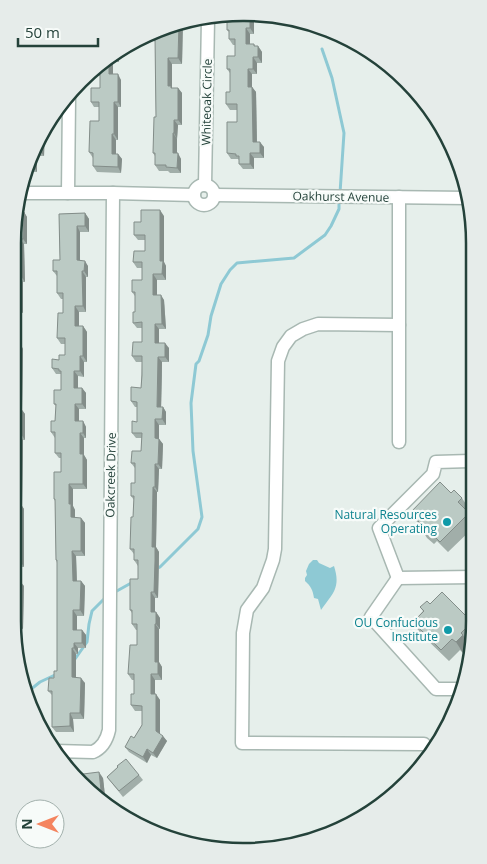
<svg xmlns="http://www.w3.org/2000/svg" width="487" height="864" font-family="'Open Sans',sans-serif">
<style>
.water{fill:#8ec9d4}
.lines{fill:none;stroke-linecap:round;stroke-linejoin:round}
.stream{stroke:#8ec9d4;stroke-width:3}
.minor-casing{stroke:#a8b8b2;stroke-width:15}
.minor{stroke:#fff;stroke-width:12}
.wall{fill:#a1aea9}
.shaded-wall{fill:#838d89}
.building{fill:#bbcac4;stroke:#838d89}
.culture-dot{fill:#0f9aa8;stroke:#f7fbf9;stroke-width:2}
.labels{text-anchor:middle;stroke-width:4.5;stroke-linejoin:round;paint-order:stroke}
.street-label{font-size:12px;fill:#24423a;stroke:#f7fbf9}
.culture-label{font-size:12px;fill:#0d838f;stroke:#f7fbf9;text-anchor:end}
.rim{fill:none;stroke:#24423a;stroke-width:2.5}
</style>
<rect width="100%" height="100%" fill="#e6efeb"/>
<path class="water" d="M313 560H317L319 563 330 568 334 566C341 588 333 593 321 610L318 599 314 598C313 591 311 586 305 581V578L307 575 306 571 309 564Z"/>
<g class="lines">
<g class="stream">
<polyline points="322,49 332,78 344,133 340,193"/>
<polyline points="156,569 160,567 198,529 202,517 193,451 191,403 196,364 199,361 208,335 211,316 221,284 230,270 237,263 294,258 325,235 331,226 339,209 339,199"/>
<polyline points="115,592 133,582"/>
<polyline points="75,659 87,642 89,624 92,611 105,598"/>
<polyline points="25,694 40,682 57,674"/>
</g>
<g class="minor-casing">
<g id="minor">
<circle cx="204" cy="195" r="10"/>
<polyline points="205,185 208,19"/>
<polyline points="24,193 113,193 194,195"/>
<polyline points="68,193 69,99"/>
<polyline points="215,195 467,198"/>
<polyline points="399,325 318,324 303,329 291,336 283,347 278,361 275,549 273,560 263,588 247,610 243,633 242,743 424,744"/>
<polyline points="399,442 399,197"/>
<polyline points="470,461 436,462 433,474 379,528 398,578 474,577"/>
<polyline points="398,578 371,617 436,689 458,689"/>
<path d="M55 751 93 752C102 748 107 739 109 730L113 193"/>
</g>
</g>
<use href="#minor" class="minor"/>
</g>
<g class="wall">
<polygon points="254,16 254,34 250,34 250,44 254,44 255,46 258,46 262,52 262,63 257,63 257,74 252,74 252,87 256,92 257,142 264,147 264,158 254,158 254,169 243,169 239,164 239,160 238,159 231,159 227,153 237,122 237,110 230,110 226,104 230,92 230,73 227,69 235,56 235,45 233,45 229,39 229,32 227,30 227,18"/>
<polygon points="183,21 182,64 172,64 172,88 178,88 182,93 182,125 178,125 177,139 177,153 181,159 181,173 170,173 168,171 159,171 155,165 155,156 153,153 156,117 155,42 152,38"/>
<polygon points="119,52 119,62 113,62 113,74 121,80 121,107 118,107 118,140 116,140 116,154 118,154 122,159 121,173 97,172 93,166 93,158 89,152 99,121 99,107 94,107 91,102 100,88 100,76 94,76 92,73 103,60"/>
<polygon points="45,127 44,156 37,156 37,172 30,172"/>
<polygon points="24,212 27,217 27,244 24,244 25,282 23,282 23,313 20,313 20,343 23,349 22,410 25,414 25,440 23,440 22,506 24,509 24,567 17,567 17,581 24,586 23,629 17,629 17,648 12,620 13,229"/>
<polygon points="85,213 89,219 89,232 80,232 80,260 88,266 88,277 86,277 86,312 79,312 79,326 83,326 87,332 87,362 84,362 84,377 78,376 78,388 82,388 86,393 86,409 79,409 79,421 83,421 86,427 86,438 84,438 84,455 87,460 87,489 73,489 73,506 75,510 75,518 81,518 85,523 85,556 76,556 77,581 81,581 85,586 84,616 77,616 77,630 82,630 86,635 86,648 78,648 78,654 76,654 76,678 85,683 84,719 73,719 74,732 56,732 52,727 52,695 48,691 57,671 57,563 56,560 55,501 54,499 61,472 61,458 59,458 55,453 55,438 51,432 55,421 56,406 54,404 61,390 61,374 56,374 52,368 65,355 65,344 61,344 57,338 63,313 63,299 61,299 57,293 57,276 53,271 60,260 59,214"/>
<polygon points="164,216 164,262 166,266 166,280 157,280 157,295 164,300 166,329 159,329 159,343 169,348 169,362 162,362 162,375 161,407 163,407 166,412 166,425 159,425 159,439 163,444 162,469 159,469 158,492 157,492 156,547 159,552 159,566 158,598 155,598 155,612 156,612 160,618 160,629 159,629 159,662 162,667 162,680 155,680 155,694 160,700 160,734 167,741 157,758 151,755 147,763 129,752 125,747 134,738 142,725 142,711 135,711 131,705 134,694 134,680 132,680 128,674 137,645 137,630 136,630 132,624 132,613 130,610 138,579 138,566 134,560 134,554 130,549 133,517 134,500 131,496 135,483 135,468 131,463 141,451 142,438 136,438 132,433 137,422 137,407 135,407 131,401 141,388 142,362 136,362 132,356 142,342 142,328 137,328 133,323 135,312 135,296 132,292 142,280 142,268 137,268 133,262 145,251 145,240 138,240 134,235 141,222"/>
<polygon points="451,493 462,498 469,509 467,511 474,519 474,527 448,552 437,541 434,544 427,538 420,527 421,527 410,513"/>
<polygon points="430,604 472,622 474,625 474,635 473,639 468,644 470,646 463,653 460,650 449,661 420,633 413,622 423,611 420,607"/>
<polygon points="118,767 139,775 143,780 123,797 107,777"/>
<polygon points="75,775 103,778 105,796 98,797"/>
</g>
<g class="shaded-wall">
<polygon points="250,16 254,16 254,34 250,28"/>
<polygon points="183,21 182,64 178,58 179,23"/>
<polygon points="246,28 250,34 250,50 246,44"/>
<polygon points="258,46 262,52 262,63 258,57"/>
<polygon points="119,52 119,62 116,56 116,54"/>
<polygon points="109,57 113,62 113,80 109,74"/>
<polygon points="253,57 257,63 257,74 253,69"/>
<polygon points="168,58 172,64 172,88 174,91 168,86"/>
<polygon points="248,69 252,74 252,92 248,87"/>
<polygon points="118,74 121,80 121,107 118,102"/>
<polygon points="252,87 256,92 257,147 253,142"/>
<polygon points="178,88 182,93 182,125 178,120"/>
<polygon points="114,102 118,107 118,140 114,134"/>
<polygon points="174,120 178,125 177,139 174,133"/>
<polygon points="45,127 44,156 40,151 41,138"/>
<polygon points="173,133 177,139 177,159 173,153"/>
<polygon points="112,134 116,140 116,159 112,154"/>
<polygon points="260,142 264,147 264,158 260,153"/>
<polygon points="178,153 181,159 181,173 177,168"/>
<polygon points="250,153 254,158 254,169 250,164"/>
<polygon points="36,154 37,156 37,172 33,166 33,163"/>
<polygon points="118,154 122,159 121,173 118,167"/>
<polygon points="160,210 164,216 164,262 166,266 166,280 162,274 160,261"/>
<polygon points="24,212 27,217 27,244 23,239"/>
<polygon points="85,213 89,219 89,232 85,226"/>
<polygon points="77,226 80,232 80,266 77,260"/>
<polygon points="20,239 24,244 25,282 21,276"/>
<polygon points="85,261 88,266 88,277 84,271"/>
<polygon points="82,271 86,277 86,312 83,306"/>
<polygon points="153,274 157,280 157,300 153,295"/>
<polygon points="20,276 23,282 23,313 19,307"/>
<polygon points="161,295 164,300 166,329 162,324"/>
<polygon points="75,306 79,312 79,332 75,326"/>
<polygon points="16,307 20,313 20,343 23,349 22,410 25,414 25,440 21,434 18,409 16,343"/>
<polygon points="155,324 159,329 159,348 155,343"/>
<polygon points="83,326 87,332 87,362 83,356"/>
<polygon points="165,343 169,348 169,362 165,357"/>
<polygon points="80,356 84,362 84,377 80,371"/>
<polygon points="158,357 162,362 161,412 157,407"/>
<polygon points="74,371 78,376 78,393 74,388"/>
<polygon points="82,388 86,393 86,409 82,404"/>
<polygon points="75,404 79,409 79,427 75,421"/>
<polygon points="163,407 166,412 166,425 162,419"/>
<polygon points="155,419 159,425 159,444 155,438"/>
<polygon points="83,421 86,427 86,438 83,433"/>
<polygon points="80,433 84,438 84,455 87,460 87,489 83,484 80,454"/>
<polygon points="19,434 23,440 22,506 24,509 24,567 20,561 18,504"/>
<polygon points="159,439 163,444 162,469 158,464"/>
<polygon points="155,464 159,469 158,492 155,487"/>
<polygon points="69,484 73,489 73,506 75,510 75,523 71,517 69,504"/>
<polygon points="153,487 157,492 156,547 159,552 158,598 154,592 152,547"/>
<polygon points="81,518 85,523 85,556 81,551"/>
<polygon points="72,551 76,556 77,586 73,581"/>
<polygon points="13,561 17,567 17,586 13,581"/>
<polygon points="20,581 24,586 23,629 19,624"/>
<polygon points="81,581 85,586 84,616 80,610"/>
<polygon points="151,592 155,598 155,618 151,612"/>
<polygon points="73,610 77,616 77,635 73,630"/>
<polygon points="156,612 160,618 160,629 156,624"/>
<polygon points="13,624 17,629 17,648 13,625"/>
<polygon points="155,624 159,629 159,662 162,667 162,680 158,674 155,662"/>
<polygon points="82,630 86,635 86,648 82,643"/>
<polygon points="463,635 470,646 463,653 456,642"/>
<polygon points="74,643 78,648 78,654 74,648"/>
<polygon points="72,648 76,654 76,683 72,677"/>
<polygon points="20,666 22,669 22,678"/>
<polygon points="151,674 155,680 155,700 151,694"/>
<polygon points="81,678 85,683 84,719 80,713"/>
<polygon points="156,694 160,700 160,737 156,731"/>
<polygon points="70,713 73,719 74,732 70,726"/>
<polygon points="163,736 167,741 157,758 153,753"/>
<polygon points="147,749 151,755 147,763 143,757"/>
<polygon points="99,772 103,778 105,796 101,790"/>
</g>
<g class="building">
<polygon points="250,16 250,28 246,28 246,44 254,44 254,46 258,46 258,57 253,57 253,69 248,69 248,87 252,87 253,142 260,142 260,153 250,153 250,164 239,164 239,156 236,156 236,154 227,153 227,122 237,122 237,104 226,104 226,92 230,92 230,69 227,69 227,56 235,56 235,39 229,39 229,30 227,30 227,18"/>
<polygon points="179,23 178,58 168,58 168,86 171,86 171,88 178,88 178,120 174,120 174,133 173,133 173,153 178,153 177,168 166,167 166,165 155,165 155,153 153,153 154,117 156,117 155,38 152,38 152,36"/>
<polygon points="109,57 109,74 118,74 118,102 114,102 114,134 112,134 112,154 118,154 118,167 93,166 93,153 89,152 90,121 99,121 99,102 91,102 91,88 100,88 100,71 94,71 103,60"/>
<polygon points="41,138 40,151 37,151"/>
<polygon points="141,210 160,210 160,261 163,261 162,274 153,274 153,295 161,295 162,324 155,324 155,343 165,343 165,357 158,357 157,407 163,407 162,419 155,419 155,438 159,439 158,464 155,464 155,487 153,487 152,547 155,547 155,561 154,592 151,592 151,612 156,612 156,624 155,624 155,662 158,662 158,674 151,674 151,694 156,694 156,731 163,736 153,753 147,749 143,757 125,747 131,736 134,738 142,725 142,706 131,705 131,694 134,694 134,674 128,674 130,645 137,645 137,624 132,624 132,610 130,610 130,579 138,579 138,560 134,560 134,549 130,549 131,517 133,517 134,496 131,496 131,483 135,483 135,463 131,463 132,451 141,451 142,433 132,433 132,421 137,422 137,402 131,401 131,387 141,388 142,375 142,356 132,356 133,342 142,342 142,322 133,323 133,312 135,312 135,292 132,292 132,280 142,280 142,262 133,262 134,251 145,251 145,235 134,235 134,222 141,222"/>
<polygon points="18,212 24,212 23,239 20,239 21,276 20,276 19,307 16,307 16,343 20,343 18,409 21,409 21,434 19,434 18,504 20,504 20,561 13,561 13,581 20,581 19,624 13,624 13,625 12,620 13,229"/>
<polygon points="85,213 85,226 77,226 77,260 85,261 84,271 82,271 83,306 75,306 75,326 83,326 83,356 80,356 80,371 74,371 74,388 82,388 82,404 75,404 75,421 83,421 83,433 80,433 80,454 83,454 83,484 69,484 69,504 71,504 71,517 81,518 81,551 72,551 73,581 81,581 80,610 73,610 73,630 82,630 82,643 74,643 74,648 72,648 72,677 81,678 80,713 70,713 70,726 52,727 52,691 48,691 49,678 54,678 54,671 57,671 57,560 56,560 55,499 54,499 54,472 61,472 61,453 55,453 55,432 51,432 51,421 55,421 56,404 54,404 54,390 61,390 61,371 59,371 59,369 52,368 52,359 59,360 59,355 65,355 65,338 57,338 58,313 63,313 63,293 57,293 57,271 53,271 53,260 60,260 59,214"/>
<polygon points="440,482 451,493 454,490 462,498 458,502 469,513 440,542 429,531 426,534 420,527 422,525 410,513"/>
<polygon points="442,592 472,622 461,633 463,635 456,642 452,639 441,650 413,622 424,611 420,607 427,601 430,604"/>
<polygon points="126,759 139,775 119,791 107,777 118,767 117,766"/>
<polygon points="99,772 101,790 92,791 75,775"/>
</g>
<g class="culture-dot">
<circle cx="447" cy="522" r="5"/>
<circle cx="448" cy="630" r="5"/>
</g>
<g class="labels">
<g class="street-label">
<text transform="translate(207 102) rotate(-89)" y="4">Whiteoak Circle</text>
<text transform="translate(341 197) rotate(1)" y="4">Oakhurst Avenue</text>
<text transform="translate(111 475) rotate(-89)" y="4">Oakcreek Drive</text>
</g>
<g class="culture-label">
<text x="437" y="519">Natural Resources<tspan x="437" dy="14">Operating</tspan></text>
<text x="438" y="627">OU Confucious<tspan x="438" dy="14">Institute</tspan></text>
</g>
</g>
<path d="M0 0H487V864H0ZM243 21H244A222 222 0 0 1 466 243V621A222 222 0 0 1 244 843H243A222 222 0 0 1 21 621V243A222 222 0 0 1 243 21Z" fill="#e6ecea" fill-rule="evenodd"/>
<path class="rim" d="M243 21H244A222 222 0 0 1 466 243V621A222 222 0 0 1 244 843H243A222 222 0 0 1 21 621V243A222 222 0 0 1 243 21Z"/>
<g transform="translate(40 824) rotate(270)"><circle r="24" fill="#f7fbf9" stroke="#a3b1ad"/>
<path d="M0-4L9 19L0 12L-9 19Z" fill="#f4845f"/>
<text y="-8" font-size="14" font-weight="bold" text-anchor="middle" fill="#24423a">N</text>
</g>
<path d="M18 38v8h80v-8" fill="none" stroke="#24423a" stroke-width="2.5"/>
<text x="25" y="38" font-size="15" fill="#24423a" stroke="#f7fbf9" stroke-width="4" paint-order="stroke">50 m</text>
</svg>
